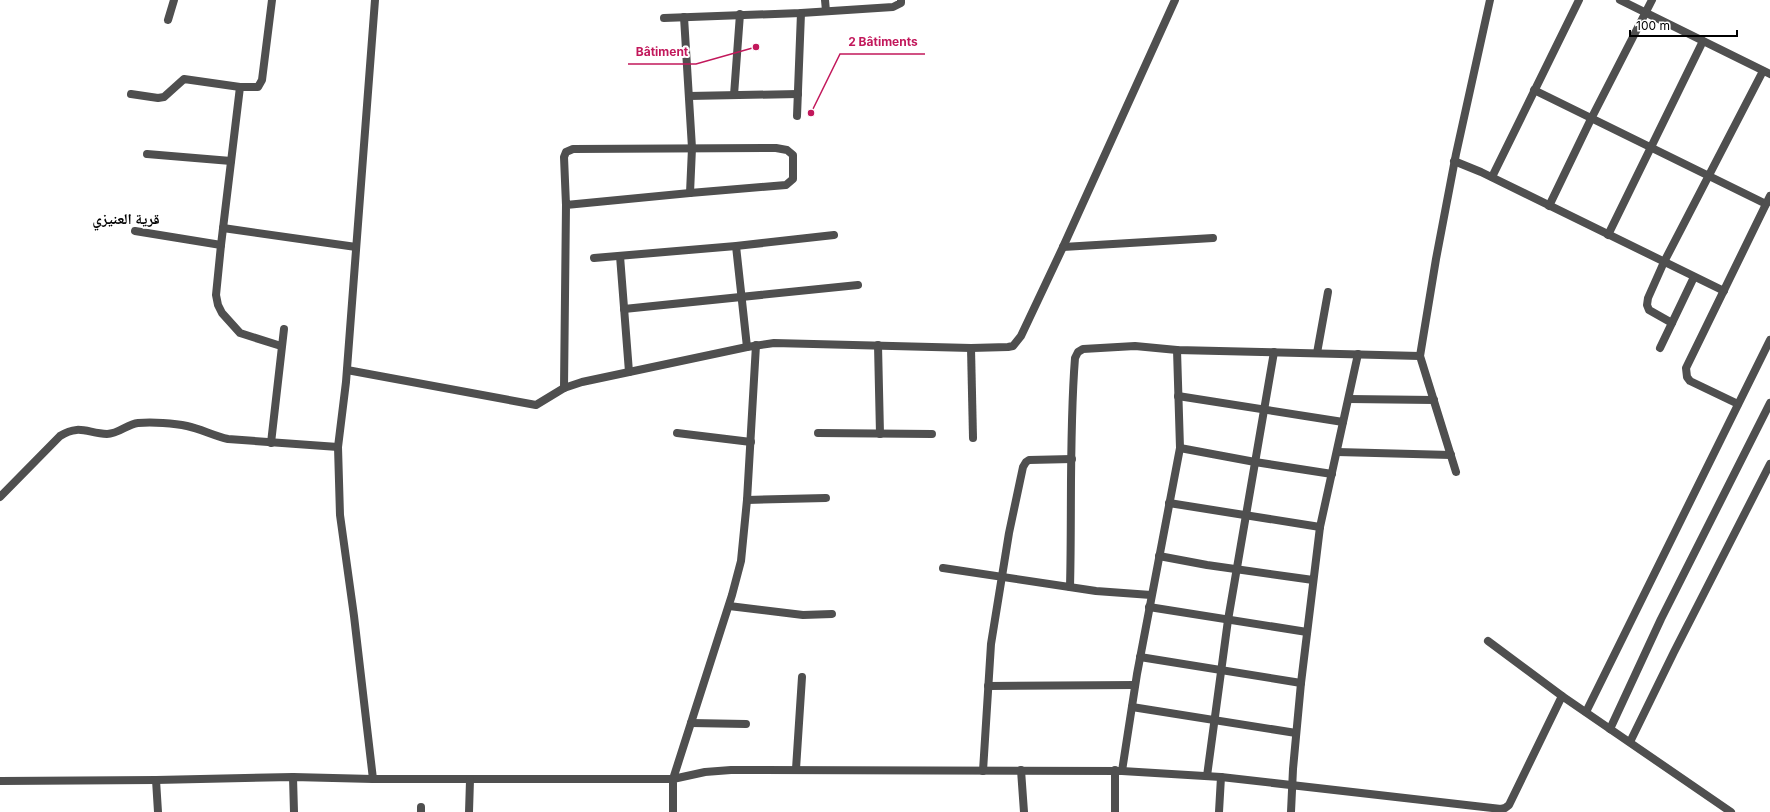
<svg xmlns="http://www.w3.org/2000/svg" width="1770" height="812" font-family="Inter,'Noto Naskh Arabic',sans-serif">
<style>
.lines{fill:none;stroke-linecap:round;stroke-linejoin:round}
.minor{stroke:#4f4f4f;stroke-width:8}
.tertiary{stroke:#4f4f4f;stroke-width:8}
.labels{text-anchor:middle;stroke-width:4;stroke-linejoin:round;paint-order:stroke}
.district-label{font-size:15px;font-weight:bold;fill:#000;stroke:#fff}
.leader{fill:none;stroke:#c2185b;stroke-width:1.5}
.callout-dot{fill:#c2185b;stroke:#fff;stroke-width:1.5}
.callout-label{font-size:12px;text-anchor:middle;font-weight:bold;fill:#c2185b;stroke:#fff;stroke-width:4;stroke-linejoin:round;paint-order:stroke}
</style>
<rect width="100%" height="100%" fill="#fff"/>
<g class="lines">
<g class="minor">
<polyline points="825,0 826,11"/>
<polyline points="1620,0 1770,74"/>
<polyline points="684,17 692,148 690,193"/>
<polyline points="664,18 801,13 893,7 901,3 901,0"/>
<polyline points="168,20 174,0"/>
<polyline points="240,87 221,245 216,295 218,305 222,313 240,333 281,346"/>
<polyline points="1534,90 1766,204"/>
<polyline points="131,94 158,98 164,97 184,79 240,87 258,87 262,80 272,0"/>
<polyline points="734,95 740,14"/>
<polyline points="689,96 798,94"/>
<polyline points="797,116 801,13"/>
<polyline points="147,154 231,161"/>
<polyline points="1454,161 1481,172 1724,291"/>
<polyline points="1492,177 1579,0"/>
<polyline points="1549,206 1591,119 1652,0"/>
<polyline points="223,228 356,247"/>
<polyline points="135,231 221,245"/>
<polyline points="1608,235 1703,41"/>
<polyline points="736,246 747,347"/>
<polyline points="1063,247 1213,238"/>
<polyline points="620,256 629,372"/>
<polyline points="594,258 736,246 834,235"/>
<polyline points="624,309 858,285"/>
<polyline points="1672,323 1649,310 1647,305 1648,298 1664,262 1763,71"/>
<polyline points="878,345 880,434"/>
<polyline points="971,348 973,438"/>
<polyline points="1660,348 1694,277"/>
<polyline points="1317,353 1328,292"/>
<polyline points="347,370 536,405 564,388 582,382 747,347 774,343 971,348 1008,347 1013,346 1021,336 1063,247 1175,0"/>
<polyline points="564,388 566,205 564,157 566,152 573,149 776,148 787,150 793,155 793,179 786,185 690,193 566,205"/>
<polyline points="1178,396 1343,422"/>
<polyline points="1349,399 1434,400"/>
<polyline points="1738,404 1690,381 1687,377 1686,368 1770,196"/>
<polyline points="677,433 751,442"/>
<polyline points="818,433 932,434"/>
<polyline points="271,443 284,329"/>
<polyline points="1180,448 1255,462 1332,474"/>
<polyline points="1337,452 1451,455"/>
<polyline points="1456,472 1420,356 1436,259 1456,154 1490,0"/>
<path d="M0 497 60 436C79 424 87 433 107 434 119 434 127 424 138 423 152 422 174 423 187 426 201 429 214 436 228 439L338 447"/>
<polyline points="747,500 826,498"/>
<polyline points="1169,503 1320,527"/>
<polyline points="1159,556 1207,565 1313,580"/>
<polyline points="943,568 1096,591 1151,595"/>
<path d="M1070 587C1072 511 1069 434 1075 358L1078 352 1083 349 1135 346 1177 350 1420 356"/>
<polyline points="729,606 803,615 832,614"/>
<polyline points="1149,607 1307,632"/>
<polyline points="1488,641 1562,696"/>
<polyline points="1140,657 1301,683"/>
<polyline points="988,686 1135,685"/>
<polyline points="1132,707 1296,733"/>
<polyline points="1586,712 1770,340"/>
<polyline points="691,723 746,724"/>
<polyline points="1610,729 1661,619 1770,403"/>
<polyline points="1630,742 1674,652 1770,464"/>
<polyline points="796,769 802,677"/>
<polyline points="1021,770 1024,812"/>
<polyline points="1115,770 1115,812"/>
<polyline points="983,771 991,644 1009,533 1023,467 1026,462 1029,460 1072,459"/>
<polyline points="1122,771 1137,674 1180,448 1177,350"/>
<polyline points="1207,776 1228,620 1274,352"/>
<polyline points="293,777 294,812"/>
<polyline points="373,779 354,616 340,515 338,447 346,382 375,0"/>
<polyline points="156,780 158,812"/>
<polyline points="0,781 156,780 293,777 373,779 673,779 732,595 741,561 747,500 756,345"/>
<polyline points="421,812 421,807"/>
<polyline points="469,812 470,780"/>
<polyline points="1219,812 1221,777"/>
<polyline points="1291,812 1293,769 1301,683 1320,527 1358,354"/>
</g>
<polyline class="tertiary" points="673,812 673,779 705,772 731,770 1122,771 1221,777 1501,809 1505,808 1509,805 1562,696 1731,812"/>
</g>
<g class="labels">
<g class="district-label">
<text x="126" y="224">قرية العنيزي</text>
</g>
</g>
<path class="leader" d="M811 113L840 54H925M756 47L696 64H628"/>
<g class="callout-dot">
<circle cx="811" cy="113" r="4"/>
<circle cx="756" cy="47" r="4"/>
</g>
<g class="callout-label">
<text x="883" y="46">2 Bâtiments</text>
<text x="662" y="56">Bâtiment</text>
</g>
<path d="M1630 30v6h107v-6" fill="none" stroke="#000000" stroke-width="2"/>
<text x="1636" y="30" font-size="12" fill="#000000" stroke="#ffffff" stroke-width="3" paint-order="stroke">100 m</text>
</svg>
